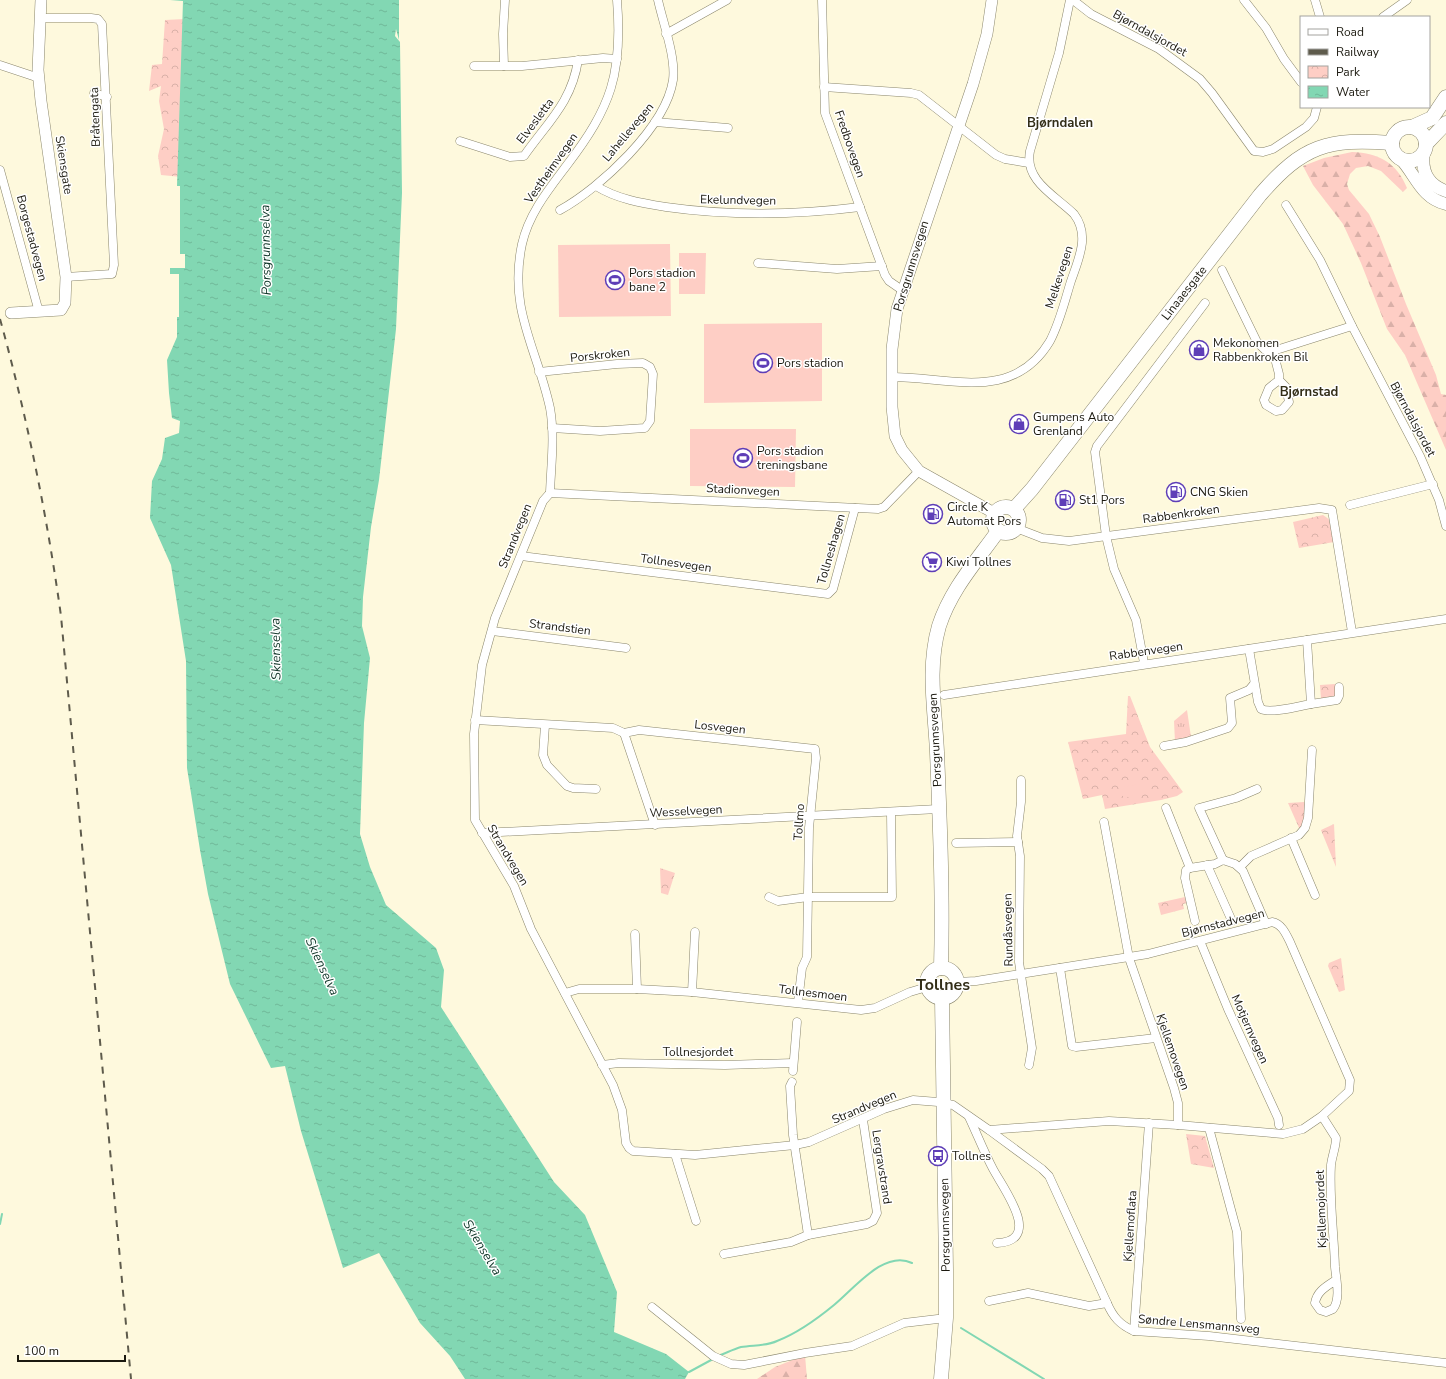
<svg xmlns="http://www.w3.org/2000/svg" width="1446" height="1379" font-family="'Nunito Sans',sans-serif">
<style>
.grass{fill:url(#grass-tufts)}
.forest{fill:url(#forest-firs)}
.park{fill:url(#park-crowns)}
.pitch{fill:#fecec5}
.water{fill:url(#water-ripples)}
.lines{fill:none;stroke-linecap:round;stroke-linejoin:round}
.stream{stroke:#82d7b3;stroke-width:2}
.minor-casing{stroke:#8a866c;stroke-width:9}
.tertiary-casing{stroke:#8a866c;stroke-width:12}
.secondary-casing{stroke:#8a866c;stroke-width:13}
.trunk-casing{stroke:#8a866c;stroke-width:15}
.minor{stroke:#fff;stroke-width:8}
.tertiary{stroke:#fff;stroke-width:11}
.secondary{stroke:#fff;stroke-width:12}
.trunk{stroke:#fff;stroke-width:14}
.rail{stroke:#5e5b4c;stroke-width:2;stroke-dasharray:7 7;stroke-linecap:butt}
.labels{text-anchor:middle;stroke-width:3;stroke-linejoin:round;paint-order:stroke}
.street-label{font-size:12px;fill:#1b190f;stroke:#fff}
.poi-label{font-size:12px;fill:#1b190f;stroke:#fff;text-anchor:start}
.neighbourhood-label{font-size:13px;font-weight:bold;fill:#332e18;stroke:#fff}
.water-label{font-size:13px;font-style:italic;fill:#0e3527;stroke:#fff}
.district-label{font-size:16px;font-weight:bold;fill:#332e18;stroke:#fff}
</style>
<defs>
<pattern id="grass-tufts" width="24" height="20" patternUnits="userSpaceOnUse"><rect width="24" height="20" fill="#fecec5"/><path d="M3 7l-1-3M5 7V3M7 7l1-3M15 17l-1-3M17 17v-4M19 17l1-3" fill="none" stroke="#d9b0a8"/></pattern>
<pattern id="forest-firs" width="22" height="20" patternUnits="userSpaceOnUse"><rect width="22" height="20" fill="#fecec5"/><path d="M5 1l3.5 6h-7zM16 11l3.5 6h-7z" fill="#d9b0a8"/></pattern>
<pattern id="park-crowns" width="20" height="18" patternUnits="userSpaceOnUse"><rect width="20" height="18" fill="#fecec5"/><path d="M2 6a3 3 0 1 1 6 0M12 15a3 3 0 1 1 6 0" fill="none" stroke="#d9b0a8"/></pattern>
<pattern id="water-ripples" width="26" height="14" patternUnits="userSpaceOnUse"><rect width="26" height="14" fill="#82d7b3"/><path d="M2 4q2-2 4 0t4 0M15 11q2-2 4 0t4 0" fill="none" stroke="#70b899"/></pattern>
</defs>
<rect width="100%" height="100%" fill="#fef9dd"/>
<polygon class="grass" points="1187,710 1191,737 1175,742 1174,721"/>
<g class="forest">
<path d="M1352 152C1379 153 1397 163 1407 188L1403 192 1381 171 1368 166 1356 168 1350 174 1347 184 1349 190 1369 214 1380 237 1406 304 1436 375 1441 394 1446 395V450L1405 355 1387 329 1361 263 1343 224 1313 185 1303 166 1324 158Z"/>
<polygon points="805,1355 807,1379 757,1379 775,1367"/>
</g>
<g class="park">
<polygon points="185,19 182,177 161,175 158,156 164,129 159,101 161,86 149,91 152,65 162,64 165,20"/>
<polygon points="1323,515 1330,520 1334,542 1299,548 1293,522"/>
<polygon points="1335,684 1336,697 1321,699 1320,685"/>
<polygon points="1128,696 1130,696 1150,747 1183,792 1177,796 1161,800 1105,809 1102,795 1083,799 1068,742 1126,734"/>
<path d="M1304 802C1309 811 1303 822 1300 830L1288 803Z"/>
<polygon points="1334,824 1336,867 1321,830"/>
<polygon points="660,868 675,873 668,895 661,893"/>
<polygon points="1185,897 1187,903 1183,904 1184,909 1161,915 1158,903"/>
<polygon points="1341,958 1345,990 1339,992 1328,966 1329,963"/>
<polygon points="1186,1134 1205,1136 1214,1168 1191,1164"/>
</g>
<g class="pitch">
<polygon points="670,244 671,316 559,317 558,245"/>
<polygon points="679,253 706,253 705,294 679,294"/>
<polygon points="822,323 822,401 704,403 704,324"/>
<polygon points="690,429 796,429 795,487 690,486"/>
<polygon points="1139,784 1141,796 1131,795 1126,798 1121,795 1123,787"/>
</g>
<polygon class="water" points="170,0 399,0 399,40 396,29 395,36 400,42 402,193 396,329 379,480 371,527 363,597 362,626 370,658 364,723 360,834 370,867 386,905 436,948 444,970 441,1007 554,1182 585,1215 617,1292 614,1332 666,1354 689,1372 685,1379 465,1379 450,1356 420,1323 379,1253 343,1268 301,1131 285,1066 271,1068 230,984 208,894 200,850 187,768 186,661 171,565 150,518 152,481 162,459 165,438 179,433 180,421 172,418 169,393 167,360 177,337 177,317 179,317 179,274 170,274 170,268 185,268 185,254 180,254 180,186 177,186 183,1"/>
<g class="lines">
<g class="stream">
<polyline points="0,1224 2,1214"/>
<polyline points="961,1328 1044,1379"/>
<path d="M718 1356C726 1353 734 1349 741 1347 753 1345 767 1346 777 1341 798 1333 817 1319 834 1305 853 1290 884 1249 912 1263"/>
<polyline points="689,1372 713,1359"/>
</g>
<g class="minor-casing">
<g id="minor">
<polyline points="822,0 825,113 885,275 889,281 902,290"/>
<polyline points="1073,0 1091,14 1159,49 1200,79 1212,93 1254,151 1263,152 1273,149 1306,127 1314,118 1317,107"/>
<polyline points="1244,0 1266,28 1284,59 1301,82"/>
<polyline points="1315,0 1320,17"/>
<polyline points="1383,17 1407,0"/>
<polyline points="40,18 91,18 98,19 102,24 114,265 112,274 66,277"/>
<polyline points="666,34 727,0"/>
<polyline points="0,65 39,78"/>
<polyline points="474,66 522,66 603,58 617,59"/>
<polyline points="504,66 503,34 505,0"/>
<polyline points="824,87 911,93 919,95 996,155 1005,159 1029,163"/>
<polyline points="94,93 107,97"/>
<polyline points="655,122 728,128"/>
<path d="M460 141 510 157 524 156C547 123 572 102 578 60"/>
<polyline points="0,170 39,312"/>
<path d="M596 186C617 199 641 203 666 207 729 216 796 215 860 207"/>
<polyline points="1286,205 1320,260 1352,326 1420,456 1439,500 1446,526"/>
<path d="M560 210C600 188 666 127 673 80 676 57 663 23 658 0"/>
<polyline points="758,263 837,269 882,266"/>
<polyline points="1222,270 1257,342 1265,350 1273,351 1352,326"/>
<polyline points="1273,351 1279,374 1279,380 1269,388 1264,400 1266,405 1276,411 1282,410 1289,402 1286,387 1279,380"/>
<polyline points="539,372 617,364 643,363 650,367 653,374 650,421 645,428 600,431 552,428"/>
<path d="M892 377C950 377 1013 403 1050 341 1060 322 1065 300 1071 281 1079 258 1090 235 1074 214 1056 196 1024 181 1030 151L1059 53 1070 0"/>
<polyline points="550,493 543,501 495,618 482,665 474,734 475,820 514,886 531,929 613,1085 622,1110 626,1143 629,1148 633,1151 695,1155 795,1145 809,1142 884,1109 913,1100 938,1102 953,1105 989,1130 1109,1121 1178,1125 1178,1103 1174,1088 1129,958 1104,822"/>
<path d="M550 493C551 465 555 436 550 408 537 348 508 310 522 244 529 213 549 189 567 165 611 107 623 74 617 0"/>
<polyline points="550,493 878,509 884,507 919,471"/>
<polyline points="1350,505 1433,484"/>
<polyline points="1016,528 1042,538 1069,541 1319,508 1332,510 1352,632"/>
<polyline points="521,556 828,594 833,589 855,508"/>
<polyline points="492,631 626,648"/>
<path d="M1249 649 1258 702 1261 709C1271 714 1299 706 1311 704L1307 640"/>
<polyline points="1144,663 1136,620 1114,569 1106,536 1095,452 1097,446 1205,303"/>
<polyline points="944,695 1446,619"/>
<polyline points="1311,704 1337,700 1339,696 1339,687"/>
<polyline points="475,720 613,728 624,733 639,730 815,749 816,758 809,828 807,957 802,968 798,1002"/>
<polyline points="545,725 543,755 547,765 567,786 573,788 596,789"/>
<polyline points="624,733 655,825"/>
<polyline points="1164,746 1186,742 1228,728 1232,723 1230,698 1249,690 1254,684"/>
<polyline points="1021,780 1021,802 1017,836 1020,856 1019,962 1032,1048 1029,1065"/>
<polyline points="1166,808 1190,868"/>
<polyline points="482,833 938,809"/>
<polyline points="1291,838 1315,895"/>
<polyline points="956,843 1018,842"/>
<polyline points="1223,860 1199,808 1236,798 1257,789"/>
<polyline points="1207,865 1232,921"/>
<polyline points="1240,867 1251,856 1299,835 1305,828 1308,818 1312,750"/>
<polyline points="769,897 778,901 808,897 892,897 891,813"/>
<polyline points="1195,921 1185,878 1186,870 1190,868 1215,864 1223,860 1235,864 1243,871 1266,924"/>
<polyline points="635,934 637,989"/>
<polyline points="1200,941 1228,1009 1278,1118 1279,1125"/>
<polyline points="1060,968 1072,1046 1076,1047 1156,1038"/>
<path d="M957 982 976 981 1148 954 1272 922C1282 924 1286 934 1290 942L1350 1080 1349 1091 1322 1116"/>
<polyline points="692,992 695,932"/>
<polyline points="565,993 579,989 637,989 692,992 861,1010 875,1008 910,992 927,987"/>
<polyline points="602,1065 619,1063 725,1065 793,1063"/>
<polyline points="793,1071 797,1022"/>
<polyline points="792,1082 790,1086 793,1135 808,1235"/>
<path d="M969 1117C977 1134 984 1152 993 1169 1003 1188 1044 1241 997 1243"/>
<path d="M1178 1125 1283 1134 1303 1129 1322 1116 1336 1138C1336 1147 1332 1156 1331 1165 1329 1198 1334 1234 1335 1267 1336 1279 1341 1299 1333 1309L1326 1312 1320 1310 1315 1303C1317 1291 1327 1286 1336 1280"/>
<polyline points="1209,1128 1237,1232 1241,1319"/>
<path d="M989 1130 1042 1169 1049 1176 1107 1303C1113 1317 1120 1325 1134 1331L1209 1336 1446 1363"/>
<polyline points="675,1154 696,1221"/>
<polyline points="724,1254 791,1242 808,1235 867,1224 873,1221 877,1213 863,1120"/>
<polyline points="989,1301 1028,1293 1089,1306 1107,1303"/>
<polyline points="652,1307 713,1356 731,1364 744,1365 805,1353 852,1346 904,1323 946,1318"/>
<polyline points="1134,1331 1149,1123"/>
</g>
</g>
<g class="tertiary-casing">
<g id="tertiary">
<polyline points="992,0 987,34 973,84 897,309 892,349 892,407 895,436 902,450 919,471 994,513"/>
<polyline points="11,313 61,310 65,303 66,277 41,101 38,70 41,0"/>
</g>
</g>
<g class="secondary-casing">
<g id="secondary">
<path d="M1424 152C1421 171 1427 185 1446 191"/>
<path d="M1400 158C1416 175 1421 198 1446 204"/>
</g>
</g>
<g class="trunk-casing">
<g id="trunk">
<polyline points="1412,127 1432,118 1446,97"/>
<circle cx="1409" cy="144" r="17"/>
<polyline points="1426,144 1446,123"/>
<circle cx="1006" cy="520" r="13"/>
<path d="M1014 509 1032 489 1260 195C1303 145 1328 138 1392 143"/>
<circle cx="942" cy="983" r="15"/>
<path d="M941 968C943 897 940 824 937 752 935 710 927 668 939 626 951 589 976 562 998 531"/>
<polyline points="941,1379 946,1318 946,1270 942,998"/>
</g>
</g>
<use href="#minor" class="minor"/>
<use href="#tertiary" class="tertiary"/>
<use href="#secondary" class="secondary"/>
<use href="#trunk" class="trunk"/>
<path class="rail" d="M0 319C27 417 47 515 61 616L131 1379"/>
</g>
<defs>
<g id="stadium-ring" transform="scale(1)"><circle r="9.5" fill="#fff" stroke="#5e3eb7" stroke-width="1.5"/><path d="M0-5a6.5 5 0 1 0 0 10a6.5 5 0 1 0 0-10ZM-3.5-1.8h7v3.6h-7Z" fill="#5e3eb7"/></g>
<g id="shop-ring" transform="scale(1)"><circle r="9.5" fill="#fff" stroke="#5e3eb7" stroke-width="1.5"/><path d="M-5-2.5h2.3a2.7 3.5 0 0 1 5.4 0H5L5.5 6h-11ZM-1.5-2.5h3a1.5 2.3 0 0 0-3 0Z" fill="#5e3eb7"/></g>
<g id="fuel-ring" transform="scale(1)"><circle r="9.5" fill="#fff" stroke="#5e3eb7" stroke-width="1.5"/><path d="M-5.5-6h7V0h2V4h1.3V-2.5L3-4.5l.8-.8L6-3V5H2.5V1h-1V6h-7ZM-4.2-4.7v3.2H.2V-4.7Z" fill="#5e3eb7"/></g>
<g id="supermarket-ring" transform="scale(1)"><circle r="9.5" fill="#fff" stroke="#5e3eb7" stroke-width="1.5"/><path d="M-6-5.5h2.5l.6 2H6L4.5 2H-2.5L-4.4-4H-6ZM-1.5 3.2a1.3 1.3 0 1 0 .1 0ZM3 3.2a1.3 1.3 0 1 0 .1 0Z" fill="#5e3eb7"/></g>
<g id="bus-ring" transform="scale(1)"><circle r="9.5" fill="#fff" stroke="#5e3eb7" stroke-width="1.5"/><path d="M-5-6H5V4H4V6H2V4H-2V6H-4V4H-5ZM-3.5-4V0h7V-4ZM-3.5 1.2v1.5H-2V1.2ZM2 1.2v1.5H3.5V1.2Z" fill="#5e3eb7"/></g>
</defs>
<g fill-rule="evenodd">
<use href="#stadium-ring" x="615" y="280"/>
<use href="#shop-ring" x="1199" y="350"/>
<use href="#stadium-ring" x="763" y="363"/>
<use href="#shop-ring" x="1019" y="424"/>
<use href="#stadium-ring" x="743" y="458"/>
<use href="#fuel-ring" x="1176" y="492"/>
<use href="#fuel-ring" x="1065" y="500"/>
<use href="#fuel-ring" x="933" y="514"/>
<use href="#supermarket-ring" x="932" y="562"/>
<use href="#bus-ring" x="938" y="1156"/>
</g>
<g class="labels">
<g class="street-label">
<text transform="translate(1150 33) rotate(29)" y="4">Bjørndalsjordet</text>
<text transform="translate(95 117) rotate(-92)" y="4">Bråtengata</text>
<text transform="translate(535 121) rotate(-53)" y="4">Elvesletta</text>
<text transform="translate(628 132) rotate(-50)" y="4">Lahellevegen</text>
<text transform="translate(850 144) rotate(71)" y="4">Fredbovegen</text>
<text transform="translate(64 165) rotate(81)" y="4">Skiensgate</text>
<text transform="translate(551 168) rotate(-55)" y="4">Vestheimvegen</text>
<text transform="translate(738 200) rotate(1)" y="4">Ekelundvegen</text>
<text transform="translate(32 238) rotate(75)" y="4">Borgestadvegen</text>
<text transform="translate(911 266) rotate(-73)" y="4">Porsgrunnsvegen</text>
<text transform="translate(1059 277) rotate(-72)" y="4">Melkevegen</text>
<text transform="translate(1184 293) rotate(-52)" y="4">Linaaesgate</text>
<text transform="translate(600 355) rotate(-6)" y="4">Porskroken</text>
<text transform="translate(1413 419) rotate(62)" y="4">Bjørndalsjordet</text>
<text transform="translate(743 490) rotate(3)" y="4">Stadionvegen</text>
<text transform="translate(1181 514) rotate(-8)" y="4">Rabbenkroken</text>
<text transform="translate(515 536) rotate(-68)" y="4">Strandvegen</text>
<text transform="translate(831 549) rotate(-74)" y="4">Tollneshagen</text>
<text transform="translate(676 563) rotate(8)" y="4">Tollnesvegen</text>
<text transform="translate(560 627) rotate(7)" y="4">Strandstien</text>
<text transform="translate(1146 651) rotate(-8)" y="4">Rabbenvegen</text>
<text transform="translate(720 727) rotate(6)" y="4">Losvegen</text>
<text transform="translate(935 740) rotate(-93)" y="4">Porsgrunnsvegen</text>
<text transform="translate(686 811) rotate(-3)" y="4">Wesselvegen</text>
<text transform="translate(799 822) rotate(-86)" y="4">Tollmo</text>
<text transform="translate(508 855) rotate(59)" y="4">Strandvegen</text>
<text transform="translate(1223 923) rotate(-14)" y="4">Bjørnstadvegen</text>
<text transform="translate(1008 930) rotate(-91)" y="4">Rundåsvegen</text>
<text transform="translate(813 993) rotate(7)" y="4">Tollnesmoen</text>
<text transform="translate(1250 1029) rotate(66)" y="4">Motjernvegen</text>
<text x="698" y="1056">Tollnesjordet</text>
<text transform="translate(1173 1052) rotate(71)" y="4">Kjellemovegen</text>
<text transform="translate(864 1107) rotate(-23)" y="4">Strandvegen</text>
<text transform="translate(882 1167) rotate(81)" y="4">Lergravstrand</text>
<text transform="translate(1321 1209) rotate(-92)" y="4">Kjellemojordet</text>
<text transform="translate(945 1225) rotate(-91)" y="4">Porsgrunnsvegen</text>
<text transform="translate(1130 1226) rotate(-86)" y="4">Kjellemoflata</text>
<text transform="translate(1199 1324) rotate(5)" y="4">Søndre Lensmannsveg</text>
</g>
<g class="poi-label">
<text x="629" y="277">Pors stadion<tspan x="629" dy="14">bane 2</tspan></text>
<text x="1213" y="347">Mekonomen<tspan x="1213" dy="14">Rabbenkroken Bil</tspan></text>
<text x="777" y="367">Pors stadion</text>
<text x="1033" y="421">Gumpens Auto<tspan x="1033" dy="14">Grenland</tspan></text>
<text x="757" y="455">Pors stadion<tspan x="757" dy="14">treningsbane</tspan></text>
<text x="1190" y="496">CNG Skien</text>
<text x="1079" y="504">St1 Pors</text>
<text x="947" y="511">Circle K<tspan x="947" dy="14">Automat Pors</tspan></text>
<text x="946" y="566">Kiwi Tollnes</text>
<text x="952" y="1160">Tollnes</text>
</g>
<g class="neighbourhood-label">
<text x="1060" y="127">Bjørndalen</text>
<text x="1309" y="396">Bjørnstad</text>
</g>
<g class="water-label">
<text transform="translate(265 250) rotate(-91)" y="5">Porsgrunnselva</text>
<text transform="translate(275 649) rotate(-91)" y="5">Skienselva</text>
<text transform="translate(323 966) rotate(65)" y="5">Skienselva</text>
<text transform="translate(483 1247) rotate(59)" y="5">Skienselva</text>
</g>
<g class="district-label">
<text x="943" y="990">Tollnes</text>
</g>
</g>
<rect x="1300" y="16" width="130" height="92" fill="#ffffff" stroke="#a4a39f"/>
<rect x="1308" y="29" width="20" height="6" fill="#ffffff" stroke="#a4a39f"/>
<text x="1336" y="36" font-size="12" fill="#1b190f">Road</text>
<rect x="1308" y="49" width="20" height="6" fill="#5e5b4c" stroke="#a4a39f"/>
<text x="1336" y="56" font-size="12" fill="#1b190f">Railway</text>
<rect x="1308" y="66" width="20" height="12" fill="url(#park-crowns)" stroke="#a4a39f"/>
<text x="1336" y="76" font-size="12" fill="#1b190f">Park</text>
<rect x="1308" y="86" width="20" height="12" fill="url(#water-ripples)" stroke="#a4a39f"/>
<text x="1336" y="96" font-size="12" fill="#1b190f">Water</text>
<path d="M18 1355v6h107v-6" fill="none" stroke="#1b190f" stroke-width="2"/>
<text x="24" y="1355" font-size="12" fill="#1b190f" stroke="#ffffff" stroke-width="3" paint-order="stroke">100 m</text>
</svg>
